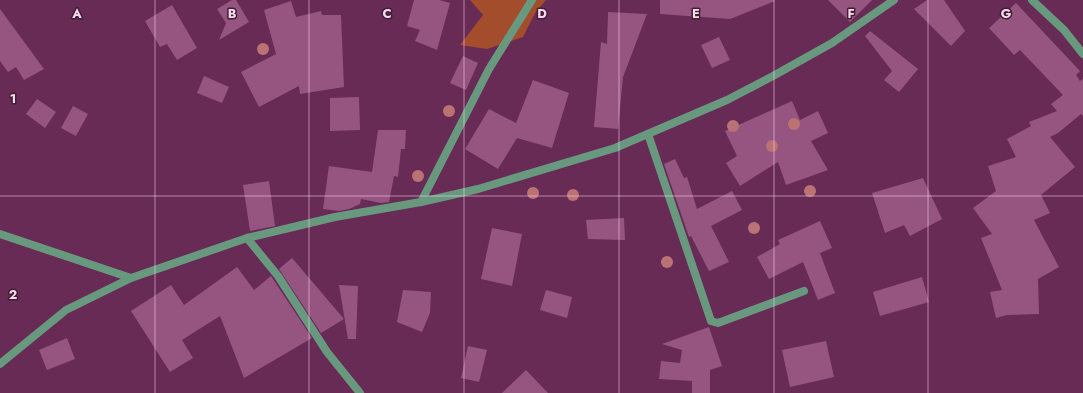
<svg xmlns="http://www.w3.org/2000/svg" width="1083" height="393" font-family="Jost,sans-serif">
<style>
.green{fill:#a34d2d}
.building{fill:#965581}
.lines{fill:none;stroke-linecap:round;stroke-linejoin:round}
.street{stroke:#68997f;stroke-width:8}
.tree{fill:#ba7274}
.grid{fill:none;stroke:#fdd8ef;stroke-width:1;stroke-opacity:0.55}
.grid-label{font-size:13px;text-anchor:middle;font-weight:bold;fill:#fdd8ef;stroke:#3c2033;stroke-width:3;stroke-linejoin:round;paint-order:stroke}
</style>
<rect width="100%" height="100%" fill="#672b55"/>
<polygon class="green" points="470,0 546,0 535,13 523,37 487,49 460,45 483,15"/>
<g class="building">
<polygon points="232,0 236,0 249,22 219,40 226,23 217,9"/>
<polygon points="414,0 439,0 450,3 437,50 415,41 420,30 407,26"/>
<polygon points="660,0 774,0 775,1 730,19 660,14"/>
<polygon points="828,0 872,0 850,22"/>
<polygon points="927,0 944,0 965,31 951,46 914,9"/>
<polygon points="291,1 296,17 321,11 322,15 341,15 344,87 300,94 299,86 259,107 241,72 276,54 264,10"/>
<polygon points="1016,3 1080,71 1076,75 1080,81 1083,79 1083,116 1081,114 1058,133 1050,137 1075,167 1041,195 1050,213 1034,220 1059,267 1038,279 1039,314 1007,315 996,318 990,292 1002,290 981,238 992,234 973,208 996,191 988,166 1016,157 1007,139 1031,126 1029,122 1057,111 1051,104 1063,95 1020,50 1014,55 989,28"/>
<polygon points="172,5 197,48 177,60 167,44 160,47 145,21"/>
<polygon points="0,9 44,69 24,80 16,67 8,72 0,61"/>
<polygon points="608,12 647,14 623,77 618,129 594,127 601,42 607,44"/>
<polygon points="870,31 918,69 899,92 884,80 892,71 865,36"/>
<polygon points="719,37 730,60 712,68 701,45"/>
<polygon points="463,56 478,63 466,90 450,83"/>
<polygon points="204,76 229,87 222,103 197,93"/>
<polygon points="533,80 569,93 552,148 517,138 498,169 465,149 489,109 516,123"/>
<polygon points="359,97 360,130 330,131 330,98"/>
<polygon points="37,99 56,112 45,128 26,114"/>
<polygon points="792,101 800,120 818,111 828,133 811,141 828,170 786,185 778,162 740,186 726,163 737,156 725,131"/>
<polygon points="73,106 88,114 76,136 61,128"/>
<polygon points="378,130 406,130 405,149 401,149 398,177 394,176 389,202 381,203 361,199 360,204 349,209 339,211 323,209 329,166 372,172"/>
<polygon points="675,159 684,178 687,177 697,209 732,191 742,210 711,226 729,262 709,271 691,236 689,237 664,164"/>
<polygon points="923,178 942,219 910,236 904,225 885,233 872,193"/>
<polygon points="269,181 275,226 250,231 243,185"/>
<polygon points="624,218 625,240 588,239 586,220"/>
<polygon points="820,221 832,248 820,253 835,293 818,300 803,262 769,279 757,257 780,244 778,240"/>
<polygon points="492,228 522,234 512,286 481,279"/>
<polygon points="292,258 344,319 321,333 279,269"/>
<polygon points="237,267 254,290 271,276 312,338 244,378 220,316 182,340 193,358 170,372 131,311 171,285 184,305"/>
<polygon points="922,277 929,302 880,316 873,292"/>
<polygon points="339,285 358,286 356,339 348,339"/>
<polygon points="403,290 431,292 430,313 422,332 397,322"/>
<polygon points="546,290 572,297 567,318 540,310"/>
<polygon points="709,327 722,366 710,370 710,393 692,393 692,381 659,379 661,361 680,363 682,350 662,344"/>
<polygon points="67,338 75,359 47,370 39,350"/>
<polygon points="826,341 834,377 790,387 782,350"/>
<polygon points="468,346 487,350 479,382 461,378"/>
<polygon points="526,370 548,393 502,393"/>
</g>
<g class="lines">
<g class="street">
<polyline points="1032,0 1064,30 1083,54"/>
<polyline points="648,134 711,321 718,323 804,291"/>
<polyline points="421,202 489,69 532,0"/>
<polyline points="0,234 131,278"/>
<polyline points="247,238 278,276 327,352 360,393"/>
<polyline points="0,364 66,310 131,278 247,238 335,217 421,202 478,189 615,148 727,100 773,76 832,43 894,0"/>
</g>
</g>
<g class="tree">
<circle cx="263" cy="49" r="6"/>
<circle cx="449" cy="111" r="6"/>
<circle cx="794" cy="124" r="6"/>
<circle cx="733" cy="126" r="6"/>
<circle cx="772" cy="146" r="6"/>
<circle cx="418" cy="176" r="6"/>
<circle cx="810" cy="191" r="6"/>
<circle cx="533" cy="193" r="6"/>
<circle cx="573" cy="195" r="6"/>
<circle cx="754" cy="228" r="6"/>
<circle cx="667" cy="262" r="6"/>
</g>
<path class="grid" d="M155 0V393M309 0V393M464 0V393M619 0V393M774 0V393M928 0V393M0 196H1083"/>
<g class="grid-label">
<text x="77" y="18">A</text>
<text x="232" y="18">B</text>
<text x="387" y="18">C</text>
<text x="542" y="18">D</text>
<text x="696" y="18">E</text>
<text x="851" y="18">F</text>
<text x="1006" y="18">G</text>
<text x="13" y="103">1</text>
<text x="13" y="299">2</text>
</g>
</svg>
